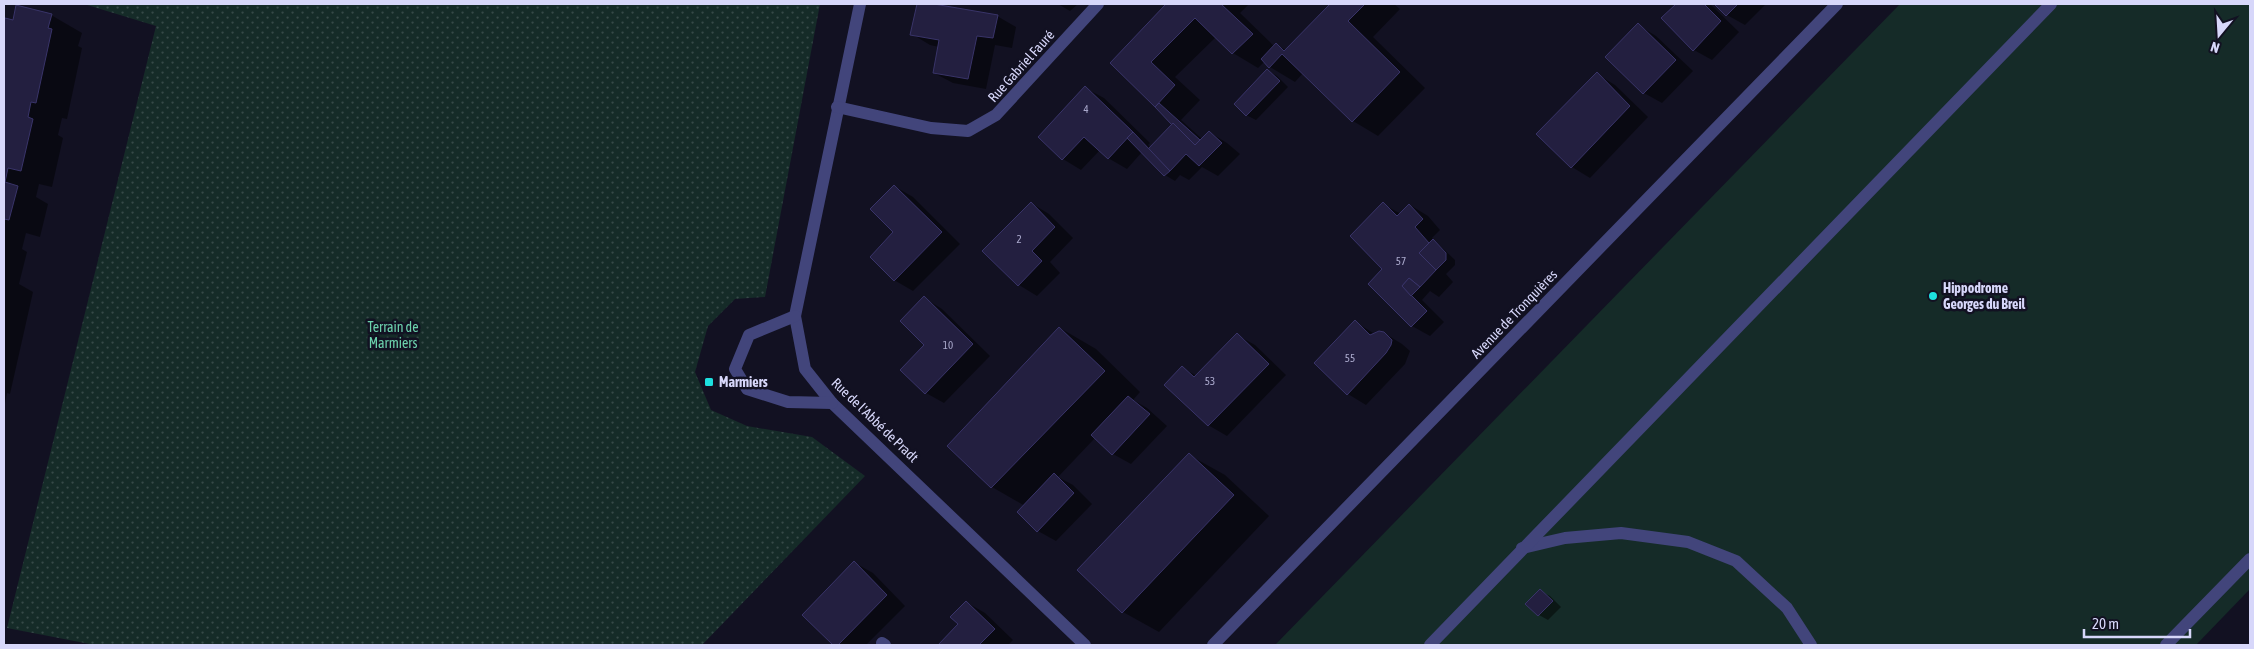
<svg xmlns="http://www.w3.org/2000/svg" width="2254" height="649" font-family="'Asap Condensed',sans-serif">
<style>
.grass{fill:url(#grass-dots)}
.pitch{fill:#152b28}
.shadow{fill:#0007}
.building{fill:#231f40;stroke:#393469}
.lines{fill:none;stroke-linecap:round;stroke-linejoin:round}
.minor{stroke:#42457b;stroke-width:12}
.poi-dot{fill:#1de0df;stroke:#121122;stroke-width:2}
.labels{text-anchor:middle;stroke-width:5;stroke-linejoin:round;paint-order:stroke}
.number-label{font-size:11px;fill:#aaa9cc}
.street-label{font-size:14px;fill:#d7d7fa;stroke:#121122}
.poi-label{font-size:14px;font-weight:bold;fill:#d7d7fa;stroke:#121122;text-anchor:start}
.park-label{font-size:14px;fill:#6cd1ad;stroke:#121122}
</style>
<defs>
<pattern id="grass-dots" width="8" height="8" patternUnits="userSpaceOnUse" patternTransform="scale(1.25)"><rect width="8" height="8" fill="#152b28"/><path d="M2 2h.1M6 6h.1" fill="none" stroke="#364948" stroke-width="1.8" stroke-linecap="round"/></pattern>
</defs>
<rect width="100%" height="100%" fill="#121122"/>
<polygon class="grass" points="84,4 820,4 765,297 735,299 708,326 695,372 711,410 747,426 812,437 865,476 702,645 95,645 7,628 156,26"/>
<polygon class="pitch" points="1900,4 2250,4 2250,589 2196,645 1275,645"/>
<g class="shadow">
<polygon points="918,4 997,16 1016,27 1012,48 995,45 986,89 953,83 934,73 939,47 930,45 912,34"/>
<polygon points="1058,4 1078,4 1070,11"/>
<polygon points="1167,4 1249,4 1240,13 1275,47 1276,45 1286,50 1332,4 1394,4 1400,9 1373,37 1425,88 1378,136 1353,121 1303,73 1295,82 1270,67 1265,61 1258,68 1233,53 1216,37 1175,77 1200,100 1181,120 1202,139 1209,132 1227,143 1240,154 1218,176 1202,167 1189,180 1180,175 1175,181 1165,175 1142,152 1127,169 1108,158 1100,150 1081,170 1063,159 1039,137 1085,88 1104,98 1150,143 1148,145 1151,148 1174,124 1111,63"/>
<polygon points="1677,4 1710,4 1739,32 1712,60 1694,50 1663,18"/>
<polygon points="1716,4 1766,4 1745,25 1727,15"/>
<polygon points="51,15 82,33 78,46 82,48 67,119 62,118 58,135 63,138 52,187 39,184 36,197 48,204 40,237 26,233 22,249 27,252 19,284 33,292 10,394 7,393 4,409 4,29 6,19 14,21"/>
<polygon points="1638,25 1656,36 1693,71 1662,103 1644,93"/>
<polygon points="1268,71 1277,76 1288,87 1256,120 1246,115"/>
<polygon points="1597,74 1615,85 1648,117 1590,178 1572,167 1538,134"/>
<polygon points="894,186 913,197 960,244 913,291 894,280"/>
<polygon points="1031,203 1049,214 1073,238 1050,262 1060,273 1037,296 1019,285 984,251"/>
<polygon points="1383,204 1401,214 1410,205 1428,216 1440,230 1432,238 1455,260 1455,265 1446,274 1453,282 1439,297 1430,291 1422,300 1444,322 1430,336 1412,326 1384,269"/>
<polygon points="924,298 942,309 990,356 944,403 926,393"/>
<polygon points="1355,322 1375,334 1384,333 1402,344 1410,351 1405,364 1366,405 1348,394 1316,363"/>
<polygon points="1060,328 1096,349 1140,392 1133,400 1147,408 1167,426 1131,464 1113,454 1095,438 1058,477 1073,485 1092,504 1056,541 1038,531 1025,506 992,487"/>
<polygon points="1237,335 1255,345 1286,375 1227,436 1208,425 1182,368 1197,376"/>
<polygon points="1189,455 1225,475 1269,516 1159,632 1123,612"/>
<polygon points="855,563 873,573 905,606 866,645 834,645 804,615"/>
<polygon points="1540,591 1550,596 1561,607 1548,620 1539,615"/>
<polygon points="966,602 985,613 1013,640 1008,645 939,645 959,624"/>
</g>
<g class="building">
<polygon points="917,4 934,4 998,15 993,38 977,36 968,79 933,73 939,40 910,35"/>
<polygon points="1166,4 1221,4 1253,34 1232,54 1195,18 1151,62 1175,85 1155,107 1110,63"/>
<polygon points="1330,4 1365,4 1348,21 1400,72 1352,122 1282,54 1269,68 1261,59 1276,43 1284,51"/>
<polygon points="1676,4 1704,4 1721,21 1693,51 1661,18"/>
<polygon points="1714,4 1738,4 1726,16"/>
<polygon points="16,5 52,14 48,28 52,29 36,103 31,102 28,117 33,119 21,171 8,168 5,182 18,186 9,220 4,219 4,23 5,18 13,20"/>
<polygon points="1638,23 1676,60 1643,94 1605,57"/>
<polygon points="1267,69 1280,81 1246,116 1234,104"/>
<polygon points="1597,72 1630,106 1571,168 1536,134"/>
<polygon points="1085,86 1133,132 1108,159 1084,137 1062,160 1038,137"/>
<polygon points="1159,103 1200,140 1195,145 1173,123 1172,125 1155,107"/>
<polygon points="1173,123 1195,145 1209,131 1222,143 1199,166 1186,154 1170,171 1148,149"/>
<polygon points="1133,132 1170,171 1164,176 1127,138"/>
<polygon points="894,185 942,232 894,281 870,257 893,232 870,209"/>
<polygon points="1031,202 1055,227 1032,251 1042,261 1018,286 982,251"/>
<polygon points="1383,202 1397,216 1409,204 1423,219 1415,227 1429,243 1419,253 1436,270 1420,287 1409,278 1402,286 1427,311 1411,327 1368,284 1382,269 1350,236"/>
<polygon points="1433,239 1446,253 1446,260 1436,270 1419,253"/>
<polygon points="1409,278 1420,287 1411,296 1402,286"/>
<polygon points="924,296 973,344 925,394 900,370 924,345 900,321"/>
<polygon points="1355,320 1370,335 1379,331 1384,332 1392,340 1391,345 1386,353 1347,395 1314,363"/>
<polygon points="1059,327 1105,371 991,488 947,446"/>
<polygon points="1237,333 1269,364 1208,426 1164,385 1182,366 1194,377"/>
<polygon points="1128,396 1150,414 1112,455 1091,435"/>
<polygon points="1189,453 1234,495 1122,613 1077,570"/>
<polygon points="1054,473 1074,493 1037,532 1017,512"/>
<polygon points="854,561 887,595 838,645 833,645 802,615"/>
<polygon points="1540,589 1553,601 1538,616 1525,604"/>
<polygon points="966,601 995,629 979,645 938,645 958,624 950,617"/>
</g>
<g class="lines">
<g class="minor">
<polyline points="860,4 795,316 805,369 832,403 1085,645"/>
<polyline points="837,107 931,128 968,131 996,115 1098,4"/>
<polyline points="795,316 749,335 735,369 747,389 788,402 832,403"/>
<polyline points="1522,548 1565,538 1621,533 1688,542 1736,561 1787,608 1811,645"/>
<polyline points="882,643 885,645"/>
<polyline points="1213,645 1837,4"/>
<polyline points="1430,645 2051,4"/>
<polyline points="2166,645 2250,559"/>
</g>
</g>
<g class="poi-dot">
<circle cx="1933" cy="296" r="5"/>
<rect x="704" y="377" width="10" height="10" rx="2.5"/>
</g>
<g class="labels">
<g class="number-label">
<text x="1086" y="113">4</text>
<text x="1019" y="243">2</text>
<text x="1401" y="265">57</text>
<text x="948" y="349">10</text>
<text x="1350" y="362">55</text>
<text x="1210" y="385">53</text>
</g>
<g class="street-label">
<text transform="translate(1021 66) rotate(-48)" y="5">Rue Gabriel Fauré</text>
<text transform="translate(1514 314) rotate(-46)" y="5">Avenue de Tronquières</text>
<text transform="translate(875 420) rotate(44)" y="5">Rue de l'Abbé de Pradt</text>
</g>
<g class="poi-label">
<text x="1943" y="293">Hippodrome<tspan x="1943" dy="16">Georges du Breil</tspan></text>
<text x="719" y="387">Marmiers</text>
</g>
<g class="park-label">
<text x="393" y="332">Terrain de<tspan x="393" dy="16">Marmiers</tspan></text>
</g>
</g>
<rect width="2254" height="649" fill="none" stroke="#d7d7fa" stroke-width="10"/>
<g transform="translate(2219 35) rotate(198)" stroke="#121122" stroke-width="4" paint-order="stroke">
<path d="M0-4L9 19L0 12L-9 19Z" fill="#d7d7fa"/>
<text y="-8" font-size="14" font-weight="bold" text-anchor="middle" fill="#d7d7fa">N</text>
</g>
<path d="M2084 629v8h106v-8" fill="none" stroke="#d7d7fa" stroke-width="2.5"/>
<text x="2092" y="629" font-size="15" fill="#d7d7fa" stroke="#121122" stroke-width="4" paint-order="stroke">20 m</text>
</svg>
